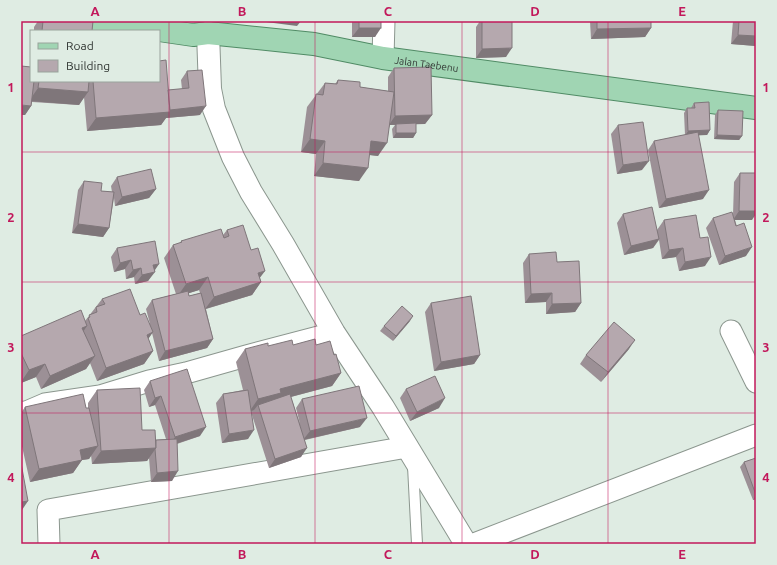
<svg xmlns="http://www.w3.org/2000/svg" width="777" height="565" font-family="Ubuntu,sans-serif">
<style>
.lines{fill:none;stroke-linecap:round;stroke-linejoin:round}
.service-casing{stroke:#8b968e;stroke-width:12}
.minor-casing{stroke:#8b968e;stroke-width:23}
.tertiary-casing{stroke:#8b968e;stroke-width:24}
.primary-casing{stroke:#508b65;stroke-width:24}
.service{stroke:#fff;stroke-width:10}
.minor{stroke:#fff;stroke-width:21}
.tertiary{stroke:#fff;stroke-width:22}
.primary{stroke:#a0d5b3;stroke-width:22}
.wall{fill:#9c9096;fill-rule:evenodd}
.shaded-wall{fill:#7f767a}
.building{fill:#b5a8ae;stroke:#7f767a}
.grid{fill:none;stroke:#c2185b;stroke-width:1;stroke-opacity:0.55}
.labels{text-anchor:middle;stroke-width:3;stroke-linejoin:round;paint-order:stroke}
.street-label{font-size:10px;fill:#303532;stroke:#dfece3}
.neatline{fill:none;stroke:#c2185b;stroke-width:1.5}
.grid-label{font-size:13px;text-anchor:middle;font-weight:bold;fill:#c2185b}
</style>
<rect width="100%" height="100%" fill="#dfece3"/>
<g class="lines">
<g class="service-casing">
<polyline id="service" points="413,466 417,544"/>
</g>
<g class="minor-casing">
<g id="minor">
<polyline points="383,58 384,21"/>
<polyline points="731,331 756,382"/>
<polyline points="21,412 24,413 45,404 100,396 149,381 186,373 246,356 334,333"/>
<polyline points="49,544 48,510 407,447"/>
<polyline points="474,544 756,435"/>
</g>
</g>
<g class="tertiary-casing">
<polyline id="tertiary" points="208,33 210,89 214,109 233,157 251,192 283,244 334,333 383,407 466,544"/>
</g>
<g class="primary-casing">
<g id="primary">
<path id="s1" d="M97 21 193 35 208 33 314 44 383 58 756 108"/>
</g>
</g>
<use href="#service" class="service"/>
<use href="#minor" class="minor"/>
<use href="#tertiary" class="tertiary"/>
<use href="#primary" class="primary"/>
</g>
<g class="wall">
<polygon points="38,21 93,21 92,31 34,31 34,27"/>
<polygon points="352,21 381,21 375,37 352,37"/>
<polygon points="480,21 512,21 506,57 476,58 476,27"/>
<polygon points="590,21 651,21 651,28 645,37 591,39"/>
<polygon points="733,21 756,21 756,46 731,44"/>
<polygon points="394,68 432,115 425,124 416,124 416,133 413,138 393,138 392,129 395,125 390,125 378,156 369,155 359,181 314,176 316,154 301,152 307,107 325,83 335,84 338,80 360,87 388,91 388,77"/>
<polygon points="187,71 200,115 166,118 161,125 87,131 84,97 79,105 32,102 31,106 25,115 31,81 159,81 168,90 182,89 181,80"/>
<polygon points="694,103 710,130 707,135 698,135 703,199 659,208 648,150 654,141 685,135 684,113 687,108 691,108"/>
<polygon points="718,110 742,136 739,140 714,139 715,115"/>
<polygon points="618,125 642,170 617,174 611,134"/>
<polygon points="740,173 752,220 735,220 746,256 719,265 706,228 713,218 733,215 734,182"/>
<polygon points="117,177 156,189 149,198 115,206 114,198 109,228 103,237 72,233 78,190 84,181 101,191 112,192 111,186"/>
<polygon points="623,214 657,230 664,220 700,238 705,266 679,271 676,257 662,259 659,240 653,248 624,255 617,223"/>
<path d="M227 230 260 278 261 282 252 295 206 309 213 339 207 348 159 361 152 333 148 339 153 351 144 364 97 381 90 363 86 369 41 389 36 377 21 383V336L85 321 102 299 140 315 150 324 146 309 152 300 176 294 164 258 173 245 180 243 181 241 223 235ZM199 290 200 293 189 296V293Z"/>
<polygon points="117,248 154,271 148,281 135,284 134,277 126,279 125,269 114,272 111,257"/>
<polygon points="529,254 557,262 581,303 575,312 546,314 546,302 525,303 523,263"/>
<polygon points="431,303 480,355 474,364 434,371 425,312"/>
<polygon points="410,321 393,341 380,331 384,326"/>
<polygon points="293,345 316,345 334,355 341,373 332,386 291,397 300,424 296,408 302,399 360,427 305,440 301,457 269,468 252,415 248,439 222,443 216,403 223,394 243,390 236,362 245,349"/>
<polygon points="629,349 601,382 580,364 586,355"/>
<polygon points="150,381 200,436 177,444 172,481 151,482 149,458 147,461 92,464 91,455 89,459 82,460 73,473 30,482 21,442 21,413 25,407 86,408 88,408 88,403 97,390 142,430 156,440 166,439 155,405 149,407 144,390"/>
<polygon points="406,389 439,408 410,421 400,398"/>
<polygon points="756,458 756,499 753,500 740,467 744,462"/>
</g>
<g class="shaded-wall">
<polygon points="266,21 301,21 297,26 266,22"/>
<polygon points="359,28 381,28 375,37 352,37"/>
<polygon points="651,28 645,37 591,39 597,29"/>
<polygon points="738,35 756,36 756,46 731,44"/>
<polygon points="512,48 506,57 476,58 482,49"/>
<polygon points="38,88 88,92 79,105 29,101"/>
<polygon points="21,105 31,106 25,115 21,115"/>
<polygon points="206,106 200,115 166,118 161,125 87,131 96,118 169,110"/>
<polygon points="432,115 425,124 389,125 395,116"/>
<polygon points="710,130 707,135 685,136 688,131"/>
<polygon points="396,133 416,133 413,138 393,138"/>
<polygon points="717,135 742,136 739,140 714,139"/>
<polygon points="310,139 325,141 316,154 301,152"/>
<polygon points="371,141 387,143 378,156 362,154"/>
<polygon points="649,161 642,170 617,174 623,165"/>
<polygon points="323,163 368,168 359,181 314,176"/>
<polygon points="156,189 149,198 115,206 122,197"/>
<polygon points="709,190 703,199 659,208 666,199"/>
<polygon points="739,211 756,211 756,214 752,220 733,220"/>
<polygon points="78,224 109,228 103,237 72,233"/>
<polygon points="659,239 653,248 624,255 631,246"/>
<polygon points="752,247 746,256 719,265 725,256"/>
<polygon points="683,248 676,257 662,259 669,250"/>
<polygon points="711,257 705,266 679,271 685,262"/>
<polygon points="131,260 125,269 114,272 120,263"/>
<polygon points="159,264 153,273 155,272 148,281 135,284 142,275 153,265"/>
<polygon points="141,268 134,277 126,279 133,270"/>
<polygon points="265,271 256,283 261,282 252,295 205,309 214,297 258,273"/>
<polygon points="208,277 199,290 177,297 186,284"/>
<polygon points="552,293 546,302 525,303 531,294"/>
<polygon points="581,303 575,312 546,314 552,304"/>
<polygon points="413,316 410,321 393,341 396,336"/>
<polygon points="87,326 78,339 82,328"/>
<polygon points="153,332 144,345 147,335"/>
<polygon points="213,339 207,348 159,361 165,351"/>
<polygon points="635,340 629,349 601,382 608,372"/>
<polygon points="153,351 144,364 97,381 106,368"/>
<polygon points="480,355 474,364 434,371 441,362"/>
<polygon points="95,356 86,369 41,389 50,376"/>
<polygon points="45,364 36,377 21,383 21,382 29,370"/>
<polygon points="341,373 332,386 275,401 258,405 254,410 249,412 258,399 280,389"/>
<polygon points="161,396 155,405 149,407 155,398"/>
<polygon points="445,398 439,408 410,421 417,412"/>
<polygon points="367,418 360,427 303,440 310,431"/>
<polygon points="206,427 200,436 169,446 175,437"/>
<polygon points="254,430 248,439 222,443 229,434"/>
<polygon points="98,446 89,459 82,460 73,473 30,482 39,469 80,450"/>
<polygon points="156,448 147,461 92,464 101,451"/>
<polygon points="307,448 301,457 269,468 275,459"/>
<polygon points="178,471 172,481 151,482 157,473"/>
<polygon points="756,495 756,499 753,500"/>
<polygon points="28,501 22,510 21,510 21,502"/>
</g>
<g class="building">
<polygon points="43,21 93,21 92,31 42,31"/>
<rect x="359" y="21" width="22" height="7"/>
<polygon points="482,21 512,21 512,48 482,49"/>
<polygon points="597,21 651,21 651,28 597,29"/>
<polygon points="739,21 756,21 756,36 738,35"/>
<polygon points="166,60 170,112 96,118 93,81 159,81 159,61"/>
<polygon points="21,66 31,67 31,81 34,81 31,106 21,105"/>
<polygon points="431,67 432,115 395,116 394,68"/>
<polygon points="202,70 206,106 170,110 168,90 189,88 187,71"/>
<polygon points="338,80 360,82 360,87 394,92 387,143 371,141 368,168 323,163 325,141 310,139 316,94 323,95 325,83 337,84"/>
<polygon points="39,81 89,81 88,92 38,88"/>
<polygon points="709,102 710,130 688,131 687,108 695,108 694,103"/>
<polygon points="718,110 743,111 742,136 717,135"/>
<polygon points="643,122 649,161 623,165 618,125"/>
<polygon points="416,123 416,133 396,133 396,124"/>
<polygon points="698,132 709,190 666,199 654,141"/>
<polygon points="151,169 156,189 122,197 117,177"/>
<polygon points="740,173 756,173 756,211 739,211"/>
<polygon points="84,181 102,183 101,191 114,192 109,228 78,224"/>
<polygon points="652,207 659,239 631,246 623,214"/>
<polygon points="732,212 736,226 744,223 752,247 725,256 713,218"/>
<polygon points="696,215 700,238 708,237 711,257 685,262 683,248 669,250 664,220"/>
<polygon points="243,225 251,250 258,248 265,271 258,273 261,282 214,297 208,277 186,284 173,245 182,242 181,241 221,229 224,238 229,236 227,230"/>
<polygon points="155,241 159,264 153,265 155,272 142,275 141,268 133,270 131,260 120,263 117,248"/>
<polygon points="556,252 557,262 579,261 581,303 552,304 552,293 531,294 529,254"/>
<polygon points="130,289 140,315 145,313 153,332 147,335 153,351 106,368 88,318 90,317 89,315 97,312 96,307 105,304 102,299"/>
<polygon points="188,291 189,296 201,293 213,339 165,351 152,300"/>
<polygon points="471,296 480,355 441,362 431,303"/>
<polygon points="402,306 413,316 396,336 384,326"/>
<polygon points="81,310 87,326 82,328 95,356 50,376 45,364 29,370 21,353 21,336"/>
<polygon points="614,322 635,340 608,372 586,355"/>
<polygon points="315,339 316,345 330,341 334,355 336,354 341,373 280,389 281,393 258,399 245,349 268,343 268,346 292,340 293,345"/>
<polygon points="187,369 206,427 175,437 161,396 155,398 150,381"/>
<polygon points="435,376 445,398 417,412 406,389"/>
<polygon points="359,386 367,418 310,431 302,399"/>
<polygon points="140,388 142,430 155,430 156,448 101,451 97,390"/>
<polygon points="248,390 254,430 229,434 223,394"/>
<polygon points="83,394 86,408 89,408 98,446 80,450 82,460 39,469 25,407"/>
<polygon points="290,394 307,448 275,459 258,405"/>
<polygon points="177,439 178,471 157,473 155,449 156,448 156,440"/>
<polygon points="756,458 756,495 744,462"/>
<polygon points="21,463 28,501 21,502"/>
</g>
<path class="grid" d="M169 21V544M315 21V544M462 21V544M608 21V544M21 152H756M21 282H756M21 413H756"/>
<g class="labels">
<g class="street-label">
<text dy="4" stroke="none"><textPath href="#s1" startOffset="333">Jalan Taebenu</textPath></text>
</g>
</g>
<rect width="777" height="565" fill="none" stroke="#dfece3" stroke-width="44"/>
<rect x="30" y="30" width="130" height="52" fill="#dfece3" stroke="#99a39c"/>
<rect x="38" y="43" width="20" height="6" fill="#a0d5b3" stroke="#99a39c"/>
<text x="66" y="50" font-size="12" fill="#303532">Road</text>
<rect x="38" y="60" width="20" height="12" fill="#b5a8ae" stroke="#99a39c"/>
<text x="66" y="70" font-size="12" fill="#303532">Building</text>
<rect x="22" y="22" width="733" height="521" class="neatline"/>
<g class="grid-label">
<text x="95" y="16">A</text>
<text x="242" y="16">B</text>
<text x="388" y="16">C</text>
<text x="535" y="16">D</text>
<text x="682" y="16">E</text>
<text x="11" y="92">1</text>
<text x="766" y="92">1</text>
<text x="11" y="222">2</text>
<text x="766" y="222">2</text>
<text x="11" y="352">3</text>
<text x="766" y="352">3</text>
<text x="11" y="482">4</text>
<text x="766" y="482">4</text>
<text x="95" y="559">A</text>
<text x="242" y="559">B</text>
<text x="388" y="559">C</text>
<text x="535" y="559">D</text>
<text x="682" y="559">E</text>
</g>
</svg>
